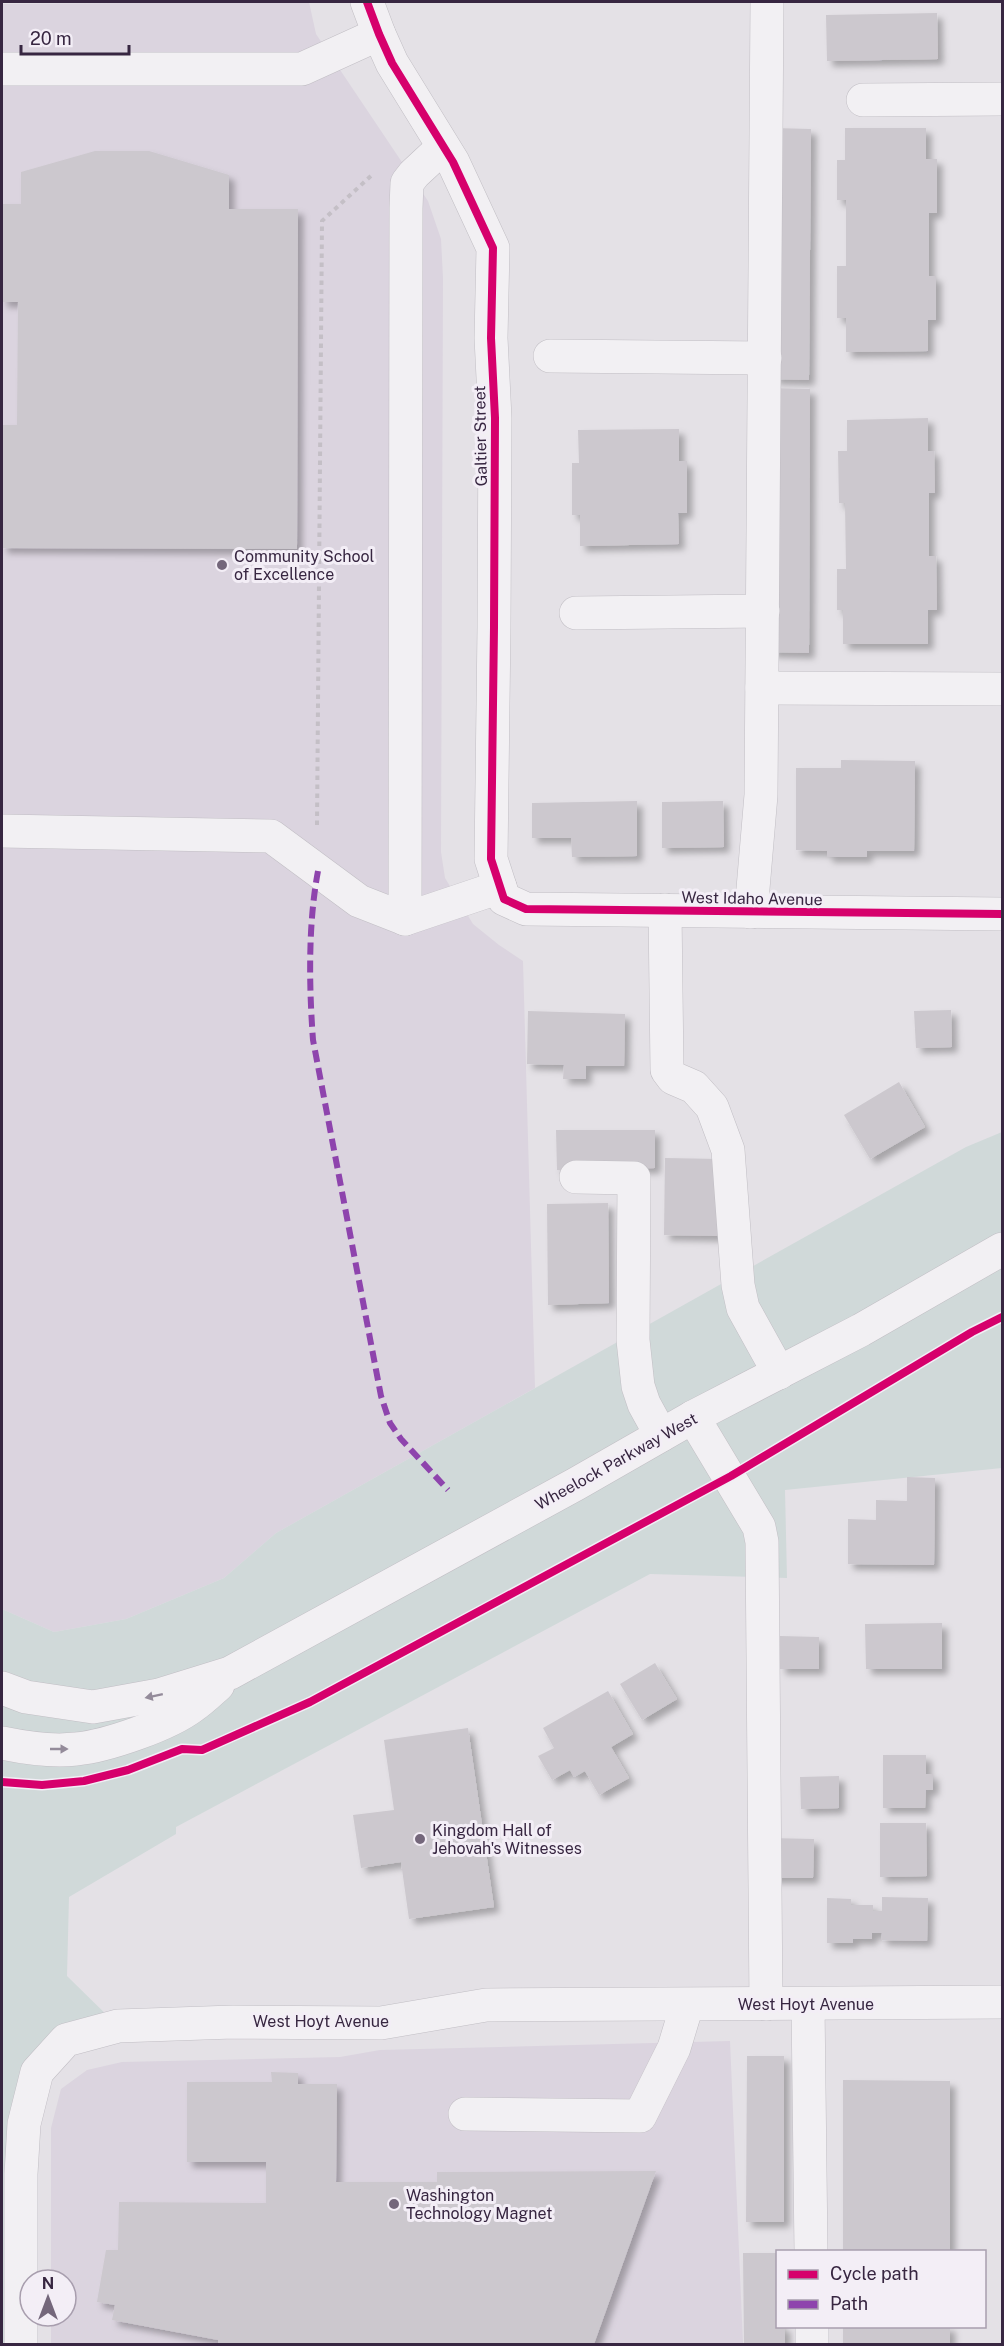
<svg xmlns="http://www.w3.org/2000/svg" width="1004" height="2346" font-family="'Public Sans',sans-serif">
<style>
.built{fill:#dbd4df}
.green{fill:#d0d9d9}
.building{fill:#ccc8ce;filter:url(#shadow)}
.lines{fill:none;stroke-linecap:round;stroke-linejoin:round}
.minor-casing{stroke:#c1bec4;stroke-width:34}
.path{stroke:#c4bfc6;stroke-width:4;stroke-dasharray:4.5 4.5;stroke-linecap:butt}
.minor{stroke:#f2f0f3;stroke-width:33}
.quiet{stroke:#8e44ad;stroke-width:6;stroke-dasharray:12 6;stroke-linecap:butt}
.cycleway-casing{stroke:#f3eef6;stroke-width:11}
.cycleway{stroke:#d6006c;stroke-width:8}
.oneway{fill:#948b9a}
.poi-dot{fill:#74677b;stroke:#f3eef6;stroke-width:2}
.labels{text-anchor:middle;stroke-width:6;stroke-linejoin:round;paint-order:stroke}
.street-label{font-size:16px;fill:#372641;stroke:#f3eef6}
.poi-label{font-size:16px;fill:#372641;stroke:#f3eef6;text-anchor:start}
</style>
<defs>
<filter id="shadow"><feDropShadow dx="5.5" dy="5.5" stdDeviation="3" flood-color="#0004"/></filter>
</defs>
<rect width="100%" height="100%" fill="#e4e1e6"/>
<g class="built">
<polygon points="309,2 316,34 428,201 441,239 443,278 441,852 445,878 473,924 499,945 523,961 535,1388 276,1533 224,1578 126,1619 54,1632 2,1609 2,4"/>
<polygon points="730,2041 743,2344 51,2344 51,2316 66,2316 66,2280 51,2280 51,2128 61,2089 87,2070 122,2062 340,2057 380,2050"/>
</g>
<polygon class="green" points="1002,1132 1002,1468 785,1490 787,1578 650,1574 176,1827 176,1834 69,1897 67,1976 118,2026 37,2072 21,2344 2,2344 2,1609 54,1632 126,1619 224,1578 276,1533 966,1147"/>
<g class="building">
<polygon points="937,13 938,59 827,61 826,15"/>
<polygon points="774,128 811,129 809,380 773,379"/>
<polygon points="845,128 926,128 926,159 937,159 937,213 929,213 929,276 936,276 936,320 928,320 928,351 846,352 846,318 837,318 837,266 846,266 846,200 837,200 837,160 845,160"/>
<polygon points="95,151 149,151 229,175 229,209 298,209 297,549 2,548 2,425 17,425 18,302 2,302 2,204 21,204 21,172"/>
<polygon points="771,388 810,389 809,653 770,652"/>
<polygon points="928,418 928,451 934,451 935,493 929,493 929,556 936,556 937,610 928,610 928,644 843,644 843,610 837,610 837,569 846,569 845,503 839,503 838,451 847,451 847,420"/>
<polygon points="679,429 679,461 687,461 687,513 678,513 679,544 580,546 580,515 572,515 572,463 579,463 578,430"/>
<polygon points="841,760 915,761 914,851 867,851 867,857 827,857 827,851 796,850 796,768 841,768"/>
<polygon points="637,801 637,856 572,857 571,838 532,838 532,803"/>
<polygon points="723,801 724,847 662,848 662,802"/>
<polygon points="951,1010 952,1047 916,1048 914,1011"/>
<polygon points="528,1011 625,1014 624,1066 586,1066 586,1079 563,1079 564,1065 527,1064"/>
<polygon points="899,1082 925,1127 870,1159 844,1115"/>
<polygon points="556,1130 655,1130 655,1168 557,1170"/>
<polygon points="665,1158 720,1159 719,1236 664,1235"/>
<polygon points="608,1203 609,1303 548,1305 547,1204"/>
<polygon points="907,1477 935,1478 934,1565 848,1564 848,1519 876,1520 876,1500 907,1501"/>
<polygon points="942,1623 942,1669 866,1669 865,1624"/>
<polygon points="780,1636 819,1637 819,1669 780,1669"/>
<polygon points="655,1663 677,1699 642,1720 620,1684"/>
<polygon points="608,1691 633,1734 611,1747 629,1778 599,1795 585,1771 574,1777 570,1770 552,1780 538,1756 554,1748 543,1728"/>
<polygon points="468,1728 494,1907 409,1919 401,1862 361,1868 353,1815 394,1810 384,1740"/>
<polygon points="883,1755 926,1755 926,1774 933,1774 933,1790 926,1790 925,1808 883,1808"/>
<polygon points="839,1776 839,1808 801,1809 800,1777"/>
<polygon points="880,1823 926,1823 927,1876 880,1877"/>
<polygon points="770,1838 814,1839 813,1878 770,1878"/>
<polygon points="882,1897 928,1898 927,1941 881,1940 882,1933 872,1933 872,1939 853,1939 853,1943 827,1943 827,1898 851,1899 851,1905 873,1905 873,1911 882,1911"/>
<polygon points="747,2056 784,2056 784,2222 746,2222"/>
<polygon points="271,2072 298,2073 298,2084 337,2084 336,2182 437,2182 437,2172 656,2171 594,2344 218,2344 218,2340 112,2320 115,2305 97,2302 106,2250 118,2250 119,2202 266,2203 266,2162 187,2162 187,2082 272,2082"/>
<polygon points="843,2080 950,2081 950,2252 843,2252"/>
<polygon points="743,2253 778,2253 778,2326 785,2326 785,2344 744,2344"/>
<rect x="843" y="2326" width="107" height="18"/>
</g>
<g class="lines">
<g class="minor-casing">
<g id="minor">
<polyline points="367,2 379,34 392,63 453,162 493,248 491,338 495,418 494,627 491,859 504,899 526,909 1002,914"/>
<polyline points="2,69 302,69 379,34"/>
<polyline points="863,100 1002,99"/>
<polyline points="550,356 765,358"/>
<polyline points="576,613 763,611"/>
<polyline points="762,688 1002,689"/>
<polyline points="2,831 271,836 359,901 405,919 500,887"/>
<polyline points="665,910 667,1070 673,1078 694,1087 712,1107 728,1150 738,1285 743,1308 779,1373"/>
<polyline points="751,912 761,795 767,2"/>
<polyline points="405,919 406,208 407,183 414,174 443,147"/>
<polyline points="576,1177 634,1178 633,1340 638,1386 644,1404 661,1435"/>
<polyline points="693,1417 759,1527 762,1542 766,2004"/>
<polyline points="2,1688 26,1697 93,1707 159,1695 230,1673 576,1484 693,1417 861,1330 1002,1249"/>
<path d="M2 1743C26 1748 51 1752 76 1749 107 1746 168 1725 193 1706 202 1700 210 1692 218 1685"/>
<polyline points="808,2004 811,2252"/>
<polyline points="465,2114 640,2116 674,2048 687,2005"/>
<polyline points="812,2326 812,2344"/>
<polyline points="21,2344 21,2174 24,2124 37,2072 66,2040 118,2026 233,2022 381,2023 486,2005 1002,2002"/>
</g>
</g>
<polyline class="path" points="317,825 322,221 373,174"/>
<use href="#minor" class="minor"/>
<path class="quiet" d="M318 871C308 924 309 986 313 1040L381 1396 390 1423 401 1439 448 1490"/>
<g class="cycleway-casing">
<g id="cycleway">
<polyline points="367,2 379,34 392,63 453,162 493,248 491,338 495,418 494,627 491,859 504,899 526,909 1002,914"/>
<polyline points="2,1782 42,1785 84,1781 128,1770 182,1749 202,1750 310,1702 731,1476 972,1332 1002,1317"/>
</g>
</g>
<use href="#cycleway" class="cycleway"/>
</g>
<defs><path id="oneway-solid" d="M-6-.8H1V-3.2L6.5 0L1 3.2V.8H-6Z" transform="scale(1.5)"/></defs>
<g class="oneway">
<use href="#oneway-solid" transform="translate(154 1696) rotate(168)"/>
<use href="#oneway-solid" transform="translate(59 1749)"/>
</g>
<g class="poi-dot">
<circle cx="222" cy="565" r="6"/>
<circle cx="420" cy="1839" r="6"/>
<circle cx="394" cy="2204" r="6"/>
</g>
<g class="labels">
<g class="street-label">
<text transform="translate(480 436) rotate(-91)" y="6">Galtier Street</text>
<text transform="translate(752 898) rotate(1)" y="6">West Idaho Avenue</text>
<text transform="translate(616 1461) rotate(-29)" y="6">Wheelock Parkway West</text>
<text x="806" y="2010">West Hoyt Avenue</text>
<text x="321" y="2027">West Hoyt Avenue</text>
</g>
<g class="poi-label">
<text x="234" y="562">Community School<tspan x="234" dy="18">of Excellence</tspan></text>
<text x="432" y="1836">Kingdom Hall of<tspan x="432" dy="18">Jehovah's Witnesses</tspan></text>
<text x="406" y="2201">Washington<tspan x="406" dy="18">Technology Magnet</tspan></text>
</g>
</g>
<rect width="1004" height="2346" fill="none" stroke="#372641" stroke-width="6"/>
<rect x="776" y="2250" width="210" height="78" fill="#f3eef6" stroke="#a89eae" stroke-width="1.5"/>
<rect x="788" y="2270" width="30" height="9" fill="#d6006c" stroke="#a89eae" stroke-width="1.5"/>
<text x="830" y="2280" font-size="18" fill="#372641">Cycle path</text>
<rect x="788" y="2300" width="30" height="9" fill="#8e44ad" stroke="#a89eae" stroke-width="1.5"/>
<text x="830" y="2310" font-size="18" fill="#372641">Path</text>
<g transform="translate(48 2298)"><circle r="28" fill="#f3eef6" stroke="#a89eae" stroke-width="1.5"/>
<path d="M0-4.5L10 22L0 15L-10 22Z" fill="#74677b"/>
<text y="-9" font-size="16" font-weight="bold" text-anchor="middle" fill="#372641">N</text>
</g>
<path d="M21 45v9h108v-9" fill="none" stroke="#372641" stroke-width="3"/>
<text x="30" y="45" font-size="18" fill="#372641" stroke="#f3eef6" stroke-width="4.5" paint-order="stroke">20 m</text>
</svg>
